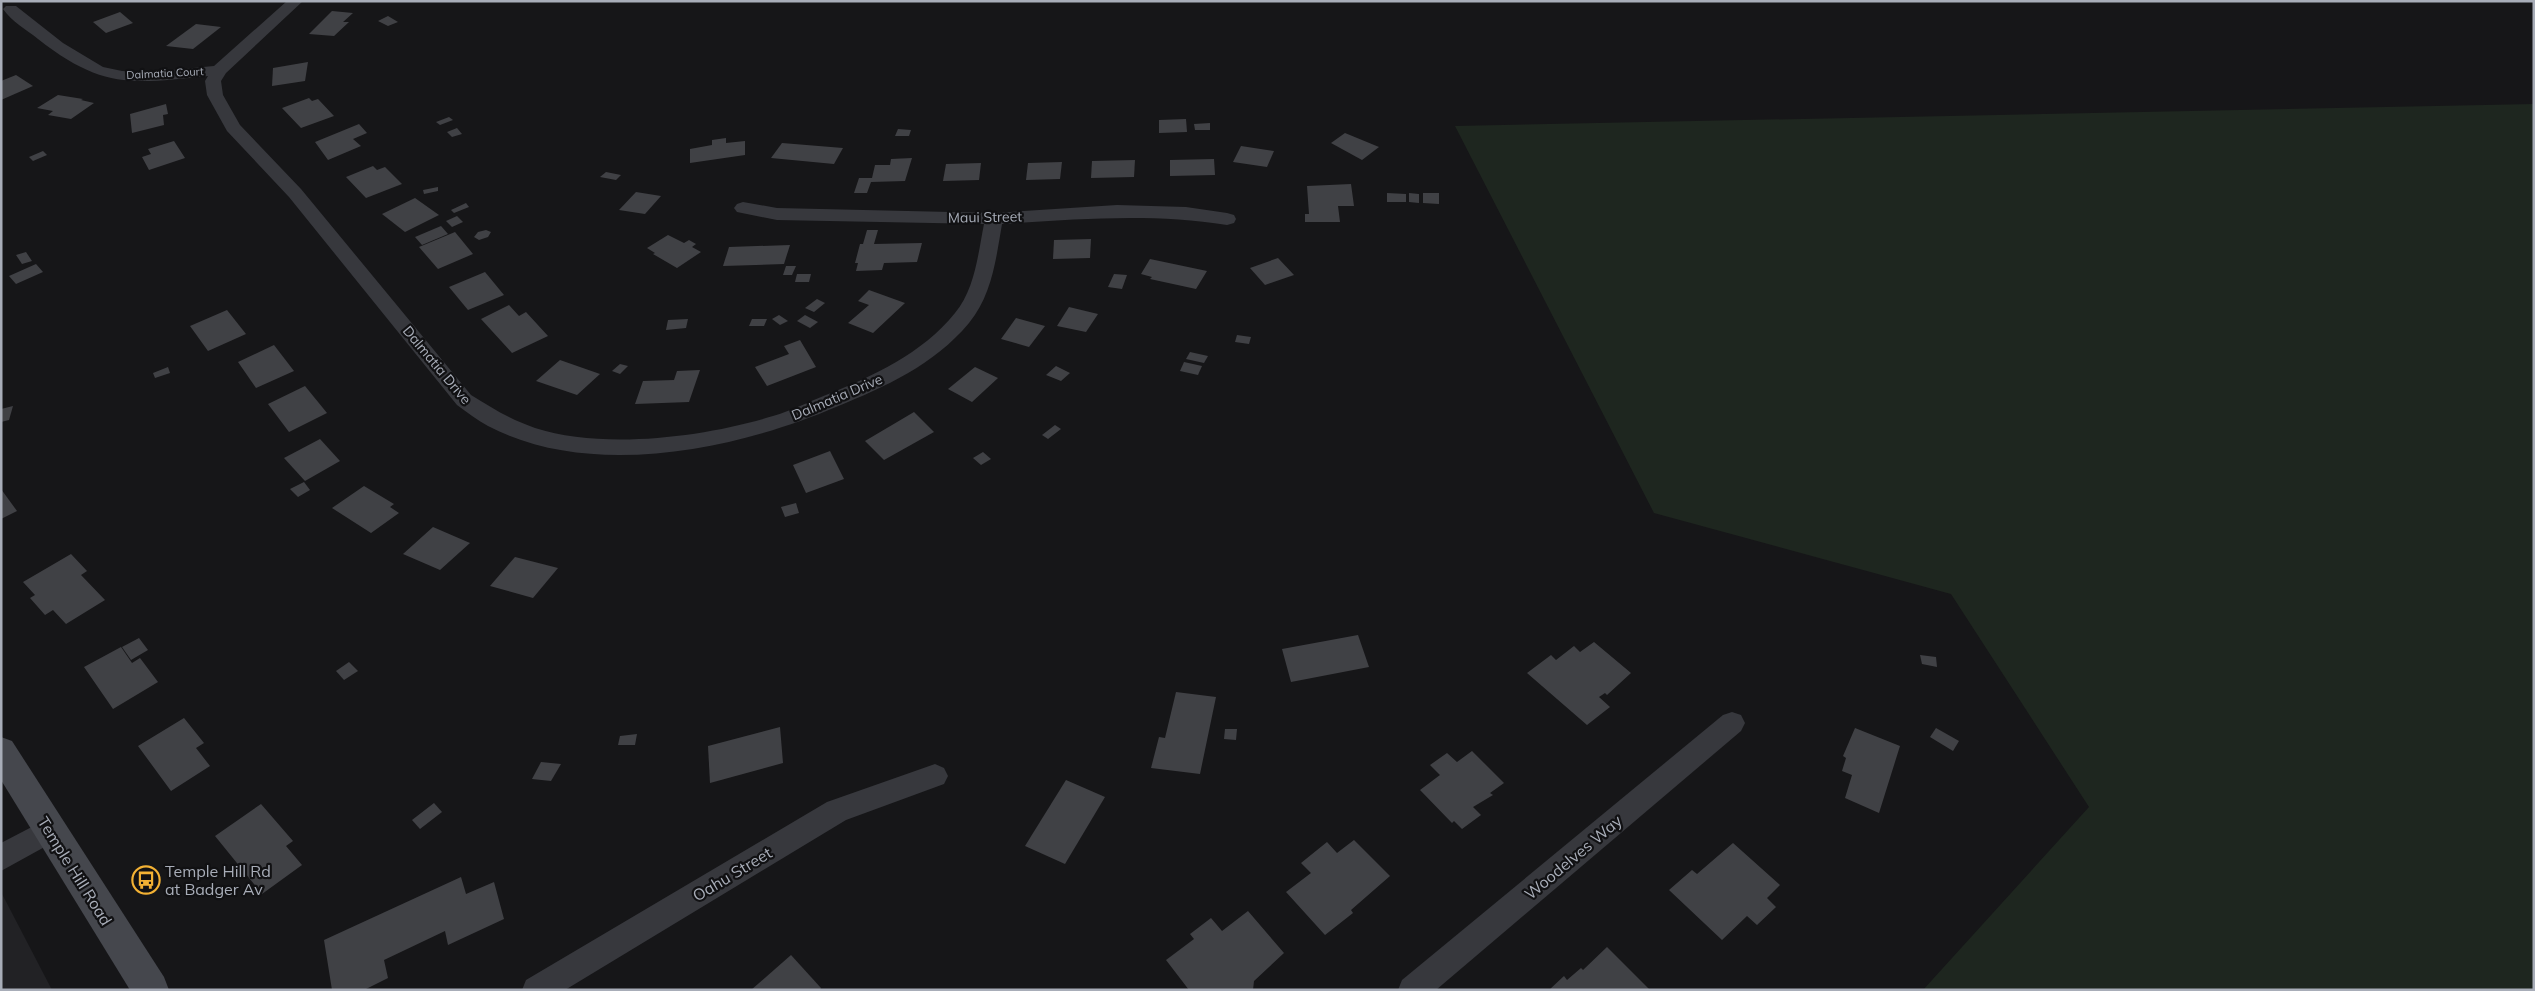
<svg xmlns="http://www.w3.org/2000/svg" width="2535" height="991" font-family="Mulish,sans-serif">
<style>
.built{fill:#222225}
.green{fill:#1e261f}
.building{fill:#404145}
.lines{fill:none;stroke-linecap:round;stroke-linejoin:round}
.street{fill:#37383d;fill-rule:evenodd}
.secondary{fill:#45474d;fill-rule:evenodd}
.labels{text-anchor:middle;stroke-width:4.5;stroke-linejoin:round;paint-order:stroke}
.far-street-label{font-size:11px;fill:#a8adb8;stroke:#111113}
.street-label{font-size:14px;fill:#a8adb8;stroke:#111113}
.near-street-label{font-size:16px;fill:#a8adb8;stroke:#111113}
.near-poi-label{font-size:16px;fill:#a8adb8;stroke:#111113;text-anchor:start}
</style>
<rect width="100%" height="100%" fill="#161618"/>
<polygon class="built" points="1,892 52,990 1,990"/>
<polygon class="green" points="2534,104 2534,990 1923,990 2089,807 1951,594 1654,513 1455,126"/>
<g class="building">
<polygon points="332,11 353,13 343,22 349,22 334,36 309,34"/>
<polygon points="120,12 133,23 106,33 93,22"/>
<polygon points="388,16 398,22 388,26 378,21"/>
<polygon points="196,24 221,27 193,49 166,46"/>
<polygon points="308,62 305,81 272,86 273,68"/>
<polygon points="16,75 33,86 1,100 1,81"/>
<polygon points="58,95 83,99 81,100 94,103 71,119 48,115 53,111 37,108"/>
<polygon points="309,98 312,101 318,99 334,116 301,128 282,108"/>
<polygon points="166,104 168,114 163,115 164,125 132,133 130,114"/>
<polygon points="449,117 453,120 440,125 436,122"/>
<polygon points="1186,119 1187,132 1159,133 1159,120"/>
<polygon points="1210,123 1210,130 1195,130 1194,124"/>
<polygon points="359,124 367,133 353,139 361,146 328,160 315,142"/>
<polygon points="457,128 462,134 452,137 447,132"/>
<polygon points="898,129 911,130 909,136 895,136"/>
<polygon points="1345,133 1379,147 1362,160 1331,143"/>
<polygon points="726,138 726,143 745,141 745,155 690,163 690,149 712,145 712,140"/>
<polygon points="174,141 185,158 149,170 142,157 151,154 148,149"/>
<polygon points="782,143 843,148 834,164 771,158"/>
<polygon points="1241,146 1274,151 1267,167 1233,162"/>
<polygon points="43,151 47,155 33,161 29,157"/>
<polygon points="912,158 905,181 871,182 867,193 854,193 859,178 872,178 875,165 890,165 891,159"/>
<polygon points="1214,159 1215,175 1170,176 1170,160"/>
<polygon points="1135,160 1134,177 1091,178 1092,161"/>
<polygon points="1062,162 1060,179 1026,180 1028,163"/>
<polygon points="981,163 979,180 943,181 946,164"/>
<polygon points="373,166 377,170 385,167 402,184 366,198 346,177"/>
<polygon points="606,172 621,175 616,180 600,177"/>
<polygon points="1351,184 1354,206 1338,206 1340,222 1305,222 1305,214 1309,214 1307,186"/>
<polygon points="438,187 438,191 424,194 423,190"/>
<polygon points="636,192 661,196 645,214 619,210"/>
<polygon points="1387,193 1406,194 1406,202 1387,202"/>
<polygon points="1409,193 1419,194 1419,203 1409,202"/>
<polygon points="1423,193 1439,193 1439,204 1423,203"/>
<polygon points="415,198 439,215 405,232 382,214"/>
<polygon points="466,203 469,207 454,213 451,210"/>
<polygon points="457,216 463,222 452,227 446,221"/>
<polygon points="441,226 448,234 422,245 415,237"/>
<polygon points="486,230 491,232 488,237 479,240 474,237 478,232"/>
<polygon points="867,230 878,230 874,244 922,243 917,262 884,263 882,270 856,271 858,263 855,263 860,244 863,244"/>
<polygon points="455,232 473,254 438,269 419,247"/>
<polygon points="668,235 684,243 689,240 696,244 692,247 701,252 677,268 653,254 655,253 647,248"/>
<polygon points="1091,239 1090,258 1053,259 1054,240"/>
<polygon points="790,245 784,264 723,266 729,247"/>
<polygon points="26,252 32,261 22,264 16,255"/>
<polygon points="1278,258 1294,275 1265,285 1250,268"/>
<polygon points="1150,259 1207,271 1196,289 1150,279 1152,277 1141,274"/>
<polygon points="36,264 43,272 16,284 9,276"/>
<polygon points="786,266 796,266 792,275 783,275"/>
<polygon points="485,272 504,295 468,310 449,287"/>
<polygon points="797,274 811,274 809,282 795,282"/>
<polygon points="1114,274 1127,275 1122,289 1108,287"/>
<polygon points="869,290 905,303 873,333 848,323 869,305 858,301"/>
<polygon points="817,299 825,303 814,312 805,308"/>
<polygon points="509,305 519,316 526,312 548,336 512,353 481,319"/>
<polygon points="1069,307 1098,314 1086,332 1057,326"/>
<polygon points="227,310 246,334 208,351 190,326"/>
<polygon points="779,315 788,321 780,325 772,319"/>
<polygon points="805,315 818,322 810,328 797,321"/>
<polygon points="1016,318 1045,326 1029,347 1001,339"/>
<polygon points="688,319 686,328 666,330 668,320"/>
<polygon points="752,319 767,319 764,326 749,326"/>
<polygon points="1237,335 1251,337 1249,344 1235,342"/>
<polygon points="800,340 816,367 767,386 755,367 789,354 784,346"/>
<polygon points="274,345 294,371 256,388 238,362"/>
<polygon points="1190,352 1208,356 1204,363 1186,359"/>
<polygon points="560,360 600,374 577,395 536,381"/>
<polygon points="1184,362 1202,366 1198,375 1180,371"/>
<polygon points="620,364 628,366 620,374 612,371"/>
<polygon points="1056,366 1070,373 1061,381 1046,375"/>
<polygon points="168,367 170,373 155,378 153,373"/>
<polygon points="975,367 998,378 972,402 948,389"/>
<polygon points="700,370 689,402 635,404 643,381 674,380 677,371"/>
<polygon points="305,386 327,413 289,432 268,404"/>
<polygon points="13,406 9,420 1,422 1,409"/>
<polygon points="914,412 934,432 884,460 865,441"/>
<polygon points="1055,425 1061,429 1048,439 1042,435"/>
<polygon points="320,439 340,461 305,481 284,458"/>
<polygon points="830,451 844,479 806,493 793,465"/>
<polygon points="983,452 991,459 981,465 973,458"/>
<polygon points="304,482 310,490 298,497 290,489"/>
<polygon points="364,486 394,504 390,507 399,513 371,533 332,508"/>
<polygon points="1,489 17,511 1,519"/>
<polygon points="796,503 799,513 785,517 781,507"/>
<polygon points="433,527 470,543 440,570 403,554"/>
<polygon points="71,554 87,571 81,575 105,600 66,624 53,610 45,615 30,598 35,595 23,582"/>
<polygon points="515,557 558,568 533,598 490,586"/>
<polygon points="1358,635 1369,667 1291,682 1282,649"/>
<polygon points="139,638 148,650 131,660 122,647"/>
<polygon points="1594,642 1631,673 1607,695 1605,693 1599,697 1610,707 1587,725 1527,673 1551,655 1556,660 1574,646 1580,652"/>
<polygon points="121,647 132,663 140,658 158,682 113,709 84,667"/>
<polygon points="1920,655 1936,657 1937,667 1922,664"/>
<polygon points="349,662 358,671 344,680 336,671"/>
<polygon points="1176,692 1216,697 1200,774 1151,768 1159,737 1165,738"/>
<polygon points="184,718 204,743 196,748 210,766 171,791 138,746"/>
<polygon points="780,727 783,763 710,783 708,746"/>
<polygon points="1855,728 1900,746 1879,813 1845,798 1852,775 1842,771 1846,758 1843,756"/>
<polygon points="1936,728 1959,741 1953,751 1930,737"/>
<polygon points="1225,729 1237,729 1236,740 1224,739"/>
<polygon points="637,734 635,745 618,745 620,736"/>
<polygon points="1472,751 1504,783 1490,793 1493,795 1473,807 1481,815 1462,829 1454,821 1452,823 1420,790 1440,775 1430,765 1447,753 1457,762"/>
<polygon points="541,762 561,764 551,781 532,779"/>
<polygon points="1066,780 1105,797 1065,864 1025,846"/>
<polygon points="434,803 442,812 420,829 412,820"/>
<polygon points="261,804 293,841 286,846 302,865 262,894 215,836"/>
<polygon points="1354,840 1390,876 1351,910 1353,913 1325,935 1286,892 1311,873 1301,863 1327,842 1337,853"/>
<polygon points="1733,843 1780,885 1767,898 1776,907 1757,925 1747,916 1722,940 1669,890 1692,870 1697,874"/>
<polygon points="461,877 466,894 494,882 504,919 448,945 445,931 384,960 388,978 364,990 332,990 324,940"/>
<polygon points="1248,911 1284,953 1254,981 1253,990 1189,990 1166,960 1194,939 1190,934 1211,918 1222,931"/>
<polygon points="1607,947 1650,990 1549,990 1564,976 1567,980 1581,968 1583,970"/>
<polygon points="791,955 821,988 820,990 751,990"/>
</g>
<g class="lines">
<g class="street">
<path d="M287 1H303L226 73 221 81 223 95 240 125 301 189 471 395C492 408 511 420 535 428 604 450 704 437 773 416 791 411 808 402 826 395 873 376 922 354 955 313 975 289 978 254 984 224L777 220 737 212 734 208 737 204 743 202 777 208 994 213 1117 205 1186 207 1227 213 1234 215 1236 219 1234 223 1227 225C1152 213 1078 219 1002 224 996 259 992 295 969 323 934 365 885 387 836 407 735 450 590 480 488 426 477 420 467 412 457 405L289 197 227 131 207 95 205 81 208 76C131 84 102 89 38 39 27 30 11 21 3 9L6 6H16L63 43 103 67 122 71 150 72 214 66Z"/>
<polygon points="1732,712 1741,715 1745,723 1741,731 1436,990 1398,990 1402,980 1723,715"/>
<polygon points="935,764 944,768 948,776 944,784 846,820 565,990 522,990 526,980 827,802"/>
<polygon points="49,818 59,821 63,830 59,839 1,871 1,843"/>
</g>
<polygon class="secondary" points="1,737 12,741 164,977 169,990 130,990 1,780"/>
</g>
<defs>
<g id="bus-ring" transform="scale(1.4375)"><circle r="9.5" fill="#111113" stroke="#f2b134" stroke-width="1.5"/><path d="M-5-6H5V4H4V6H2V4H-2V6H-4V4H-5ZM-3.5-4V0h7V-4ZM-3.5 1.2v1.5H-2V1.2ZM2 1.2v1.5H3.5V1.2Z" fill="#f2b134"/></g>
</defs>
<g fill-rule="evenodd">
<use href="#bus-ring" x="146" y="880"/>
</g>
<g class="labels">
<g class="far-street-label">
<text transform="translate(165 73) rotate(-3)" y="4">Dalmatia Court</text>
</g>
<g class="street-label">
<text transform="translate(985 217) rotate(-1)" y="5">Maui Street</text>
<text transform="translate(437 365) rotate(50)" y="5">Dalmatia Drive</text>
<text transform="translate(837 397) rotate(-23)" y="5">Dalmatia Drive</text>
</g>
<g class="near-street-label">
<text transform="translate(1573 857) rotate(-40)" y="6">Woodelves Way</text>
<text transform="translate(75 871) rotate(58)" y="6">Temple Hill Road</text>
<text transform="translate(732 874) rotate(-31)" y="6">Oahu Street</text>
</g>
<g class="near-poi-label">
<text x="165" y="877">Temple Hill Rd<tspan x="165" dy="18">at Badger Av</tspan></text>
</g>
</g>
<rect width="2535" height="991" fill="none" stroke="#a8adb8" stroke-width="5"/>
</svg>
